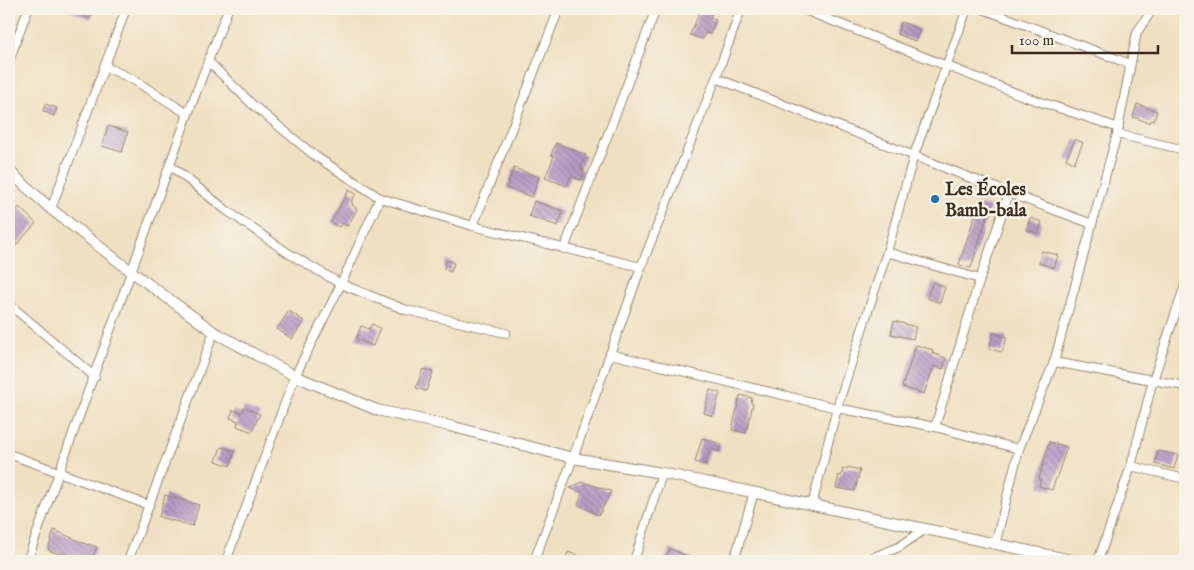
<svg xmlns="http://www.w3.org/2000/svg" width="1194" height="570" font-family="'IM FELL English',serif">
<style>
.building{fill:url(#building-back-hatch)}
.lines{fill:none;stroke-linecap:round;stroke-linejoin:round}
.minor-casing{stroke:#958570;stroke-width:10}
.tertiary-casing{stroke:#958570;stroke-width:12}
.minor{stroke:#fff;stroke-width:8}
.tertiary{stroke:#fff;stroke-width:10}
.poi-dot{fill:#1f6fb2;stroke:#f7f3e8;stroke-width:2}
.labels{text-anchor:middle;stroke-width:5;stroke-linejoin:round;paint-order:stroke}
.poi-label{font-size:18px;font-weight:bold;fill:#3b2a1e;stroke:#f7f3e8;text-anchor:start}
</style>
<defs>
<pattern id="building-back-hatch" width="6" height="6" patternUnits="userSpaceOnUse" patternTransform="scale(1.25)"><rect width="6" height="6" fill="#b69bc6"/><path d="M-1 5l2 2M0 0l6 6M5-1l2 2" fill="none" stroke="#957fa0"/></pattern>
</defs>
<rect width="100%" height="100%" fill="#f7f3e8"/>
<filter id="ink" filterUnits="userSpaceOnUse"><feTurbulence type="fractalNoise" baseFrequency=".02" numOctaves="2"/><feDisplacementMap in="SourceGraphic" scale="10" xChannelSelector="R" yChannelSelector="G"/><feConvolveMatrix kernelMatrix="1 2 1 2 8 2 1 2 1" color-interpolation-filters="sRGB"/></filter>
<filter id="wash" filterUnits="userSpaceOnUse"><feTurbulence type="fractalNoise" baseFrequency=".0096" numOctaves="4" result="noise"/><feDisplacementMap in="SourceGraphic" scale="20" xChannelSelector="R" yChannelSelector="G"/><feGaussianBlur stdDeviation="1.12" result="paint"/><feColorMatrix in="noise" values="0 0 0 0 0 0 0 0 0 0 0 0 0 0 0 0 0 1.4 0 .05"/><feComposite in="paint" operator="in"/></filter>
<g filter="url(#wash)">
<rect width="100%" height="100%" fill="#efe0c1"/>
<g id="blocks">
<g class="building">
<polygon points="66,9 95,9 90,19"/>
<polygon points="701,9 713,9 710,18 716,20 710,34 705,33 703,39 690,35"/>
<polygon points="901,22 920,29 915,41 897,34"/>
<polygon points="45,104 57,108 54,116 43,111"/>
<polygon points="1137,104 1157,111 1154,121 1151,120 1150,123 1133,117"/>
<polygon points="108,126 128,132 122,152 102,146"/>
<polygon points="1075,139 1083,143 1074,163 1066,159"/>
<polygon points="556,143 586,155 580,169 584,171 581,180 571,176 567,186 545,178 554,156 551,155"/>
<polygon points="514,168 539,177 532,197 506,188"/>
<polygon points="349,190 356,194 351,202 353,203 352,205 357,209 348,226 342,223 339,227 331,222"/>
<polygon points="534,201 563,211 558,226 529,216"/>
<polygon points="978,205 990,207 971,268 959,265"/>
<polygon points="19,207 36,223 14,248 9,243 9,218"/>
<polygon points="1030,218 1042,222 1038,233 1026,230"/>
<polygon points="1042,251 1058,255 1054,268 1039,263"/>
<polygon points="446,260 454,263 451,272 444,269"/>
<polygon points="933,282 945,287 940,303 927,298"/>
<polygon points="289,311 304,321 292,339 277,329"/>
<polygon points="894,321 916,327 913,339 891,334"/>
<polygon points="372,324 380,328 373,346 356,339 361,326 369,329"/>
<polygon points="993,333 1007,337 1002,352 989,349"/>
<polygon points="916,345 933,350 932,353 946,358 943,369 934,366 924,394 902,387"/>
<polygon points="423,369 433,372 426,391 416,388"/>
<polygon points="710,390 720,393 713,416 704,413"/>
<polygon points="740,395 752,398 751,403 753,404 746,433 732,430"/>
<polygon points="244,407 260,414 252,432 237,426 238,421 230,418 233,410 242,413"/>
<polygon points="702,438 721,444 719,452 710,449 705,465 695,462"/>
<polygon points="1049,442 1067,447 1052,490 1039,486 1041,479 1039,479"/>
<polygon points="221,447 235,451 230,466 216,461"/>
<polygon points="1158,451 1178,455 1174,469 1155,464"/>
<polygon points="848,467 860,470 855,491 836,488 839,475 841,476 843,469 847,469"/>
<polygon points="582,482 611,491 599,515 578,505 582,493 570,488"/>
<polygon points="165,495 199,505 193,526 159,517"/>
<polygon points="54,530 88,545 88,544 97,547 91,561 83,561 60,552 59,554 48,550"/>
<polygon points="670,549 699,561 664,561"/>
<polygon points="568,552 590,560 590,561 565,561"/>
</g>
</g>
</g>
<g filter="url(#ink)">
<use href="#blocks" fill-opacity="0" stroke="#958570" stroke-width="1"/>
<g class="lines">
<g class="minor-casing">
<g id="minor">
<polyline points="802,9 1026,97 1119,128"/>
<polyline points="983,9 1130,64"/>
<polyline points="9,61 28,9"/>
<polyline points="208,61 253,105 315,156 380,198 341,284 295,376 226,561"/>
<polyline points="104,66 132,79 188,114"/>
<polyline points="716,78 1009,193 1092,224"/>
<polyline points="1117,134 1185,150"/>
<polyline points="171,166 226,210 288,253 341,284 406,310 506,333"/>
<polyline points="380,198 473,226 641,267"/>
<polyline points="51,209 126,9"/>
<polyline points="473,226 559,9"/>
<polyline points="564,249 656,9"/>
<polyline points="887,252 980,279"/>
<polyline points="9,304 95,377"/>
<polyline points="610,354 837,408 935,427 1019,449"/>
<polyline points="1054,362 1185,386"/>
<polyline points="935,427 980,279 1009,193"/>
<polyline points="9,454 148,505"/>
<polyline points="1131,466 1185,479"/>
<polyline points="812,505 837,408 887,252 914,155 967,9"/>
<polyline points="995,545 1019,449 1054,362 1117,134 1137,32 1153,9"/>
<polyline points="27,561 188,114 228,9"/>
<polyline points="128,561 214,332"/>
<polyline points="534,561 573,458 641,267 716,78 741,9"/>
<polyline points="634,561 662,473"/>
<polyline points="734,561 754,492"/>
<polyline points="864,561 899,547 924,530"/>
<polyline points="1098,561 1131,466 1153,380 1185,285"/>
</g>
</g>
<g class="tertiary-casing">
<polyline id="tertiary" points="9,171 51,209 132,272 214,332 295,376 377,410 450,426 573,458 662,473 1076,561"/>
</g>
<use href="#minor" class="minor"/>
<use href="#tertiary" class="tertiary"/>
</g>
</g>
<circle class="poi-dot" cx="935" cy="199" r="5"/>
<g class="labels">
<g class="poi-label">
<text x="945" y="195">Les Écoles<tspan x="945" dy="21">Bamb-bala</tspan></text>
</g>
</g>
<rect width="1194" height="570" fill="none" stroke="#f7f3e8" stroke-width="30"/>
<path d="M1012 45v8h146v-8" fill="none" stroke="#3b2a1e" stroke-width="2.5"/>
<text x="1019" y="45" font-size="15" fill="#3b2a1e" stroke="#f7f3e8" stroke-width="4" paint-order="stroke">100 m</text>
</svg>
